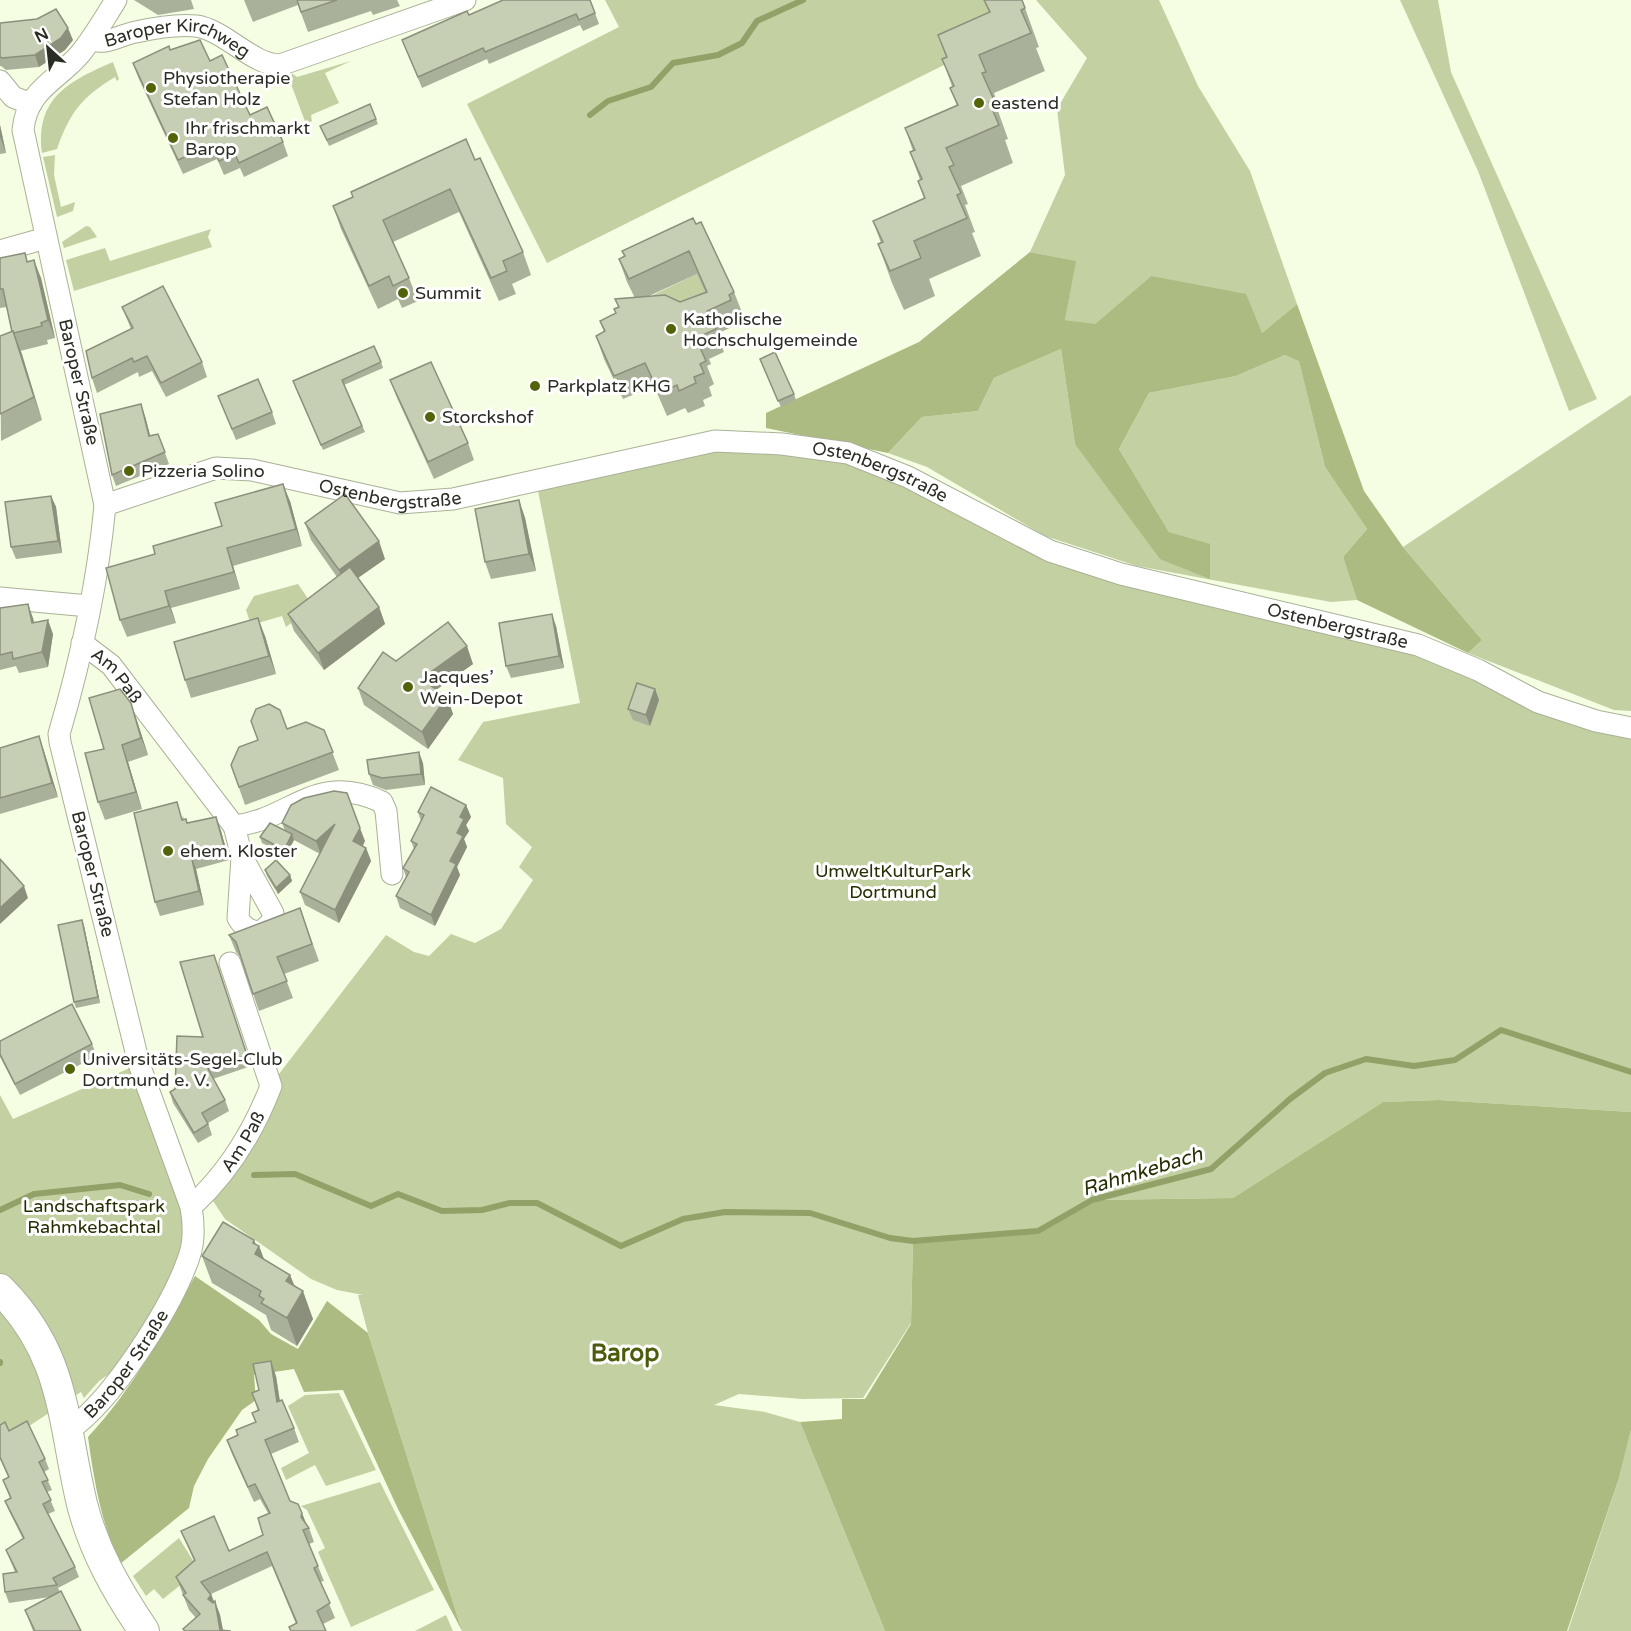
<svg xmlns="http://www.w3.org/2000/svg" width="1631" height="1631" font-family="'Varela Round',sans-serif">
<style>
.green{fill:#c3d0a2}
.forest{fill:#abbb81}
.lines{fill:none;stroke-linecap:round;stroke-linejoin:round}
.stream{stroke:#92a168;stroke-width:6}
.street-casing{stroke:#a9b197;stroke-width:23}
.secondary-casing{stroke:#a9b197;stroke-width:32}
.street{stroke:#fff;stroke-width:21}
.secondary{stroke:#fff;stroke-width:30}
.wall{fill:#aab19a;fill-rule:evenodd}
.shaded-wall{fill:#8b907d}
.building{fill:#c6ceb3;stroke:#8b907d;stroke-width:1.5}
.poi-dot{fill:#52630a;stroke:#fff;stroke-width:2}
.labels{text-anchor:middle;stroke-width:6;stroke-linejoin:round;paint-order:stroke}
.street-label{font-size:18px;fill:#2a2d23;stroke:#fff}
.poi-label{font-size:18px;fill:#2a2d23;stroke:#fff;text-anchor:start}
.park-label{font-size:18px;fill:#252e02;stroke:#fff}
.water-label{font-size:20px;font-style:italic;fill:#262f02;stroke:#fff}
.district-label{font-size:24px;font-weight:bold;fill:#4c5b0c;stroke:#fff}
</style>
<rect width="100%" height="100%" fill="#f5fee2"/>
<g class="green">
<polygon points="605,0 1022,0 966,27 974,50 547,263 467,104 619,27"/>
<polygon points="1036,0 1159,0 1198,86 1250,171 1297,304 1262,333 1151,276 1094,325 1065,320 1075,261 1030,252 1065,175 1057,109 1087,58"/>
<polygon points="1400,0 1438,0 1451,72 1597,399 1569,411 1478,171"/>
<polygon points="351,61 325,73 339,103 311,115 312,121 306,124 288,76 293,74 297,77"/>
<path d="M113 62 119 79 117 81 115 77C82 97 70 112 57 149L42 153C35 98 69 81 113 62Z"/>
<polygon points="55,155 54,175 61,207 75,202 73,211 57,217 43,157"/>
<polygon points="86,226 90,227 97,237 64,248 62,242"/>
<polygon points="211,229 208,237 212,247 74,291 66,260 105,248 110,261"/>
<polygon points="697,274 716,316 664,320 653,295"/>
<polygon points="1061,349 1075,444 1210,578 1210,545 1169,532 1119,449 1149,393 1236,376 1285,355 1299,360 1325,467 1367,529 1343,557 1357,600 1331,602 1137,566 1045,536 927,467 888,453 922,417 978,411 994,378"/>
<polygon points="1631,395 1631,711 1614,710 1468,653 1482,640 1403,547"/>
<polygon points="720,450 760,451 842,461 903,482 994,530 1417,650 1631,732 1631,1112 1439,1100 1383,1102 1233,1198 1092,1200 1038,1231 913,1241 911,1323 863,1398 802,1399 739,1394 714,1405 765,1412 800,1422 885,1631 462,1631 368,1333 358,1295 363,1295 337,1290 311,1279 225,1219 207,1192 257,1124 279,1074 386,935 414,952 429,956 451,934 475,943 501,929 533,880 519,867 532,847 506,824 503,778 458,760 483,722 580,703 538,491"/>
<polygon points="298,584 313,606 286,627 282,616 251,625 246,610 254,596"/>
<polygon points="139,1064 194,1229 158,1308 115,1370 99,1381 84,1398 81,1392 0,1445 0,1095 13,1119"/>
<polygon points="339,1393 376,1470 326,1486 315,1465 286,1480 281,1468 309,1453 288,1406 305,1395"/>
<polygon points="1631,1430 1631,1631 1568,1631 1619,1478"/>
<polygon points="380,1482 434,1590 351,1627 318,1552 325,1548 307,1510 301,1506"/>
<polygon points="179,1538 199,1570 163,1599 154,1589 146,1596 133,1576"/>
<polygon points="446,1615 453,1631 415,1631"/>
</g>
<g class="forest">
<polygon points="1030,252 1076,261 1065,320 1095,324 1151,276 1246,294 1262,333 1297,304 1364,491 1403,547 1482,640 1468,653 1357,600 1343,557 1367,529 1325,467 1299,361 1285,355 1236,376 1149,393 1119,449 1169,532 1210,544 1210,579 1160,559 1075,444 1061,349 994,378 978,411 922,417 888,453 766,428 766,413 919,342"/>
<polygon points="1439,1100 1631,1112 1631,1430 1619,1478 1567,1631 885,1631 800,1422 842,1419 842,1399 865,1399 911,1324 913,1241 1038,1231 1092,1200 1233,1198 1383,1102"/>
<path d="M195 1276 259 1320 271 1334 298 1349 327 1301 368 1333 462 1631 398 1509 343 1390 304 1392 294 1369 254 1375 256 1400 242 1410 208 1459 194 1486 189 1508 120 1564C101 1522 94 1481 88 1437 132 1390 164 1332 195 1276Z"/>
</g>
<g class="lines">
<g class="stream">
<polyline points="590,115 608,101 651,87 673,63 718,55 742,43 757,21 803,0"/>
<polyline points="254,1175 295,1174 371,1206 398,1194 442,1211 482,1210 510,1203 537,1203 621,1246 683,1219 725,1212 810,1213 890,1238 913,1241 1038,1231 1092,1200 1211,1169 1290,1099 1325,1073 1366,1059 1414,1066 1455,1060 1501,1030 1631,1072"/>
<polyline points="0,1210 34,1194 120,1185 149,1194"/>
<polyline points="0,1363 0,1362"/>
</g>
<g class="street-casing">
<g id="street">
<path id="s1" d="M91 40C108 45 119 35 136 32 154 28 177 24 196 26 225 30 252 65 280 65L465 0"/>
<polyline points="0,81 13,97 31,104"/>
<polyline points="0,251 46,238"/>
<path id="s2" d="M105 505 216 468 252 470 400 503 453 499 715 441 782 444 848 453 908 477 1050 551 1121 574 1418 645 1478 670 1538 702 1596 721 1631 728"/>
<polyline points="0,598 89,606"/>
<path id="s3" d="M82 643 111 665 234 826 242 857 238 918C243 927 252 933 262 931L273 921V913L242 857"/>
<path d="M234 826C291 820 315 771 382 802L386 811 392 874"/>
<path id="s4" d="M191 1207C228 1173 253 1133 271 1086L230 963"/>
<path id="s5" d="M69 1430C112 1401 172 1307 189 1257 195 1240 194 1224 191 1207L139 1064 60 742 59 734C81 659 98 581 105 505L23 130C27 89 57 81 80 54 94 37 104 19 116 0"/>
</g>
</g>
<g class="secondary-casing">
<path id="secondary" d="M0 1289C66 1355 62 1420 82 1504 94 1551 117 1591 144 1631"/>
</g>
<use href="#street" class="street"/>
<use href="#secondary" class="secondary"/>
</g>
<g class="wall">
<polygon points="134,0 191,0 194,9 158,15"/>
<polygon points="244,0 397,0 400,6 373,15 371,11 308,32 298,5 253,22"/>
<polygon points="984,0 1025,8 1039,47 1036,48 1045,71 994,93 1000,110 998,111 1008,139 1005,140 1013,163 961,186 968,204 965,205 975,232 972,233 981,256 929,279 935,296 904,310 892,283 878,244 881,243 873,221 924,199 918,181 920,180 910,152 913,151 905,128 957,106 950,88 952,86 942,59 946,57 938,35 989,13"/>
<polygon points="595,13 599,24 583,31 580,25 489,64 487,59 422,88 402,40 469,15"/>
<polygon points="0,23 73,40 65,50 39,67 6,70 1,66 0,66"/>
<polygon points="170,50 210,61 250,115 283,142 288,156 244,177 240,168 224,175 217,159 183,174 138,77 133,63"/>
<polygon points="370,104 378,124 329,146 320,126"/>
<polygon points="0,125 6,153 0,154"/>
<polygon points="475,160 523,252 531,275 512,284 516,294 499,301 459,212 393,242 409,278 418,301 402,308 398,299 378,309 341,229 333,206"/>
<path d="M693 218 734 292 743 315 737 317 740 323 717 334 724 352 709 359 711 364 707 366 714 384 709 387 712 396 703 400 705 406 688 413 685 408 667 416 654 386 623 399 604 359 596 336 604 332 600 321 616 314 618 307 615 299 635 298 627 282 619 259 624 256 622 251ZM697 274 705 292 680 302 649 296Z"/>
<polygon points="25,253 28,262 41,278 55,338 47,340 48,344 20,351 42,420 1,441 0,336 12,332 7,307 0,308 0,258"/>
<polygon points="122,307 202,362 207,377 166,397 152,371 139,377 138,372 97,393 92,378 131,329"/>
<polygon points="381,362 383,368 344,385 365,432 323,450 295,387"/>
<polygon points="762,365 794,394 796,400 781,407"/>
<polygon points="390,380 468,443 474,460 434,479 397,398"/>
<polygon points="218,396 272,412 276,424 236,440"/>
<polygon points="145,416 150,435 158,434 169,464 116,486 112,475"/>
<polygon points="51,496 56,507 62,553 16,559 11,547"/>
<polygon points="519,500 525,518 536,571 491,579 485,562"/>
<polygon points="290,501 302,546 233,566 240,589 171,608 176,623 127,637 120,620 155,554 222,526"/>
<polygon points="305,523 385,559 358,578 379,607 385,624 324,670 294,631 288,614 337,577 311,540"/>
<polygon points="0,608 33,618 34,623 53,634 48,667 19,673 16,666 0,670"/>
<polygon points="556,626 564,668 511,678 506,666"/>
<polygon points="265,636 276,674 191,698 185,680"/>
<polygon points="396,661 473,664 436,690 447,697 453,714 428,749 364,705 358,688"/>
<polygon points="655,689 659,700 650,726 633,720 628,709"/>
<polygon points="131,703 137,721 148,755 128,762 142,809 105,820 98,802 104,749"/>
<polygon points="287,729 324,730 339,770 245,805 231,765"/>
<polygon points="0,748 44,751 58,797 0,814"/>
<polygon points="423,763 425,785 386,790 373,785 369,774"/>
<polygon points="466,805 471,817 466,825 469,831 464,839 467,847 457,867 460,875 435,926 400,908 396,896 406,877 403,868 414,849 411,841 421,821 418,812"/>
<polygon points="183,816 184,820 187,823 216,817 221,831 229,860 196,869 204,905 160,916 155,902"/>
<polygon points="282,823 365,841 363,846 366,848 371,861 339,923 305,905 300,892 320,854 294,840 286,855 262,843 260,837 285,831"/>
<polygon points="265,870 290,875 292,881 278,894 267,876"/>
<polygon points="300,908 319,961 284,974 293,998 259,1011 241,958 236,952 229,935"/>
<polygon points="82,920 84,926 100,1003 76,1008 74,1002"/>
<polygon points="218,966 251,1066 213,1079 225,1100 229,1111 208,1123 212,1135 198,1143 173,1103 170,1092 175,1089 203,1037"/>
<polygon points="92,1044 97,1056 20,1095 0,1057 0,1054"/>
<polygon points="256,1244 259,1246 264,1259 290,1275 295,1287 313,1319 297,1346 271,1330 266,1315 212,1283 202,1256"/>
<polygon points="276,1376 280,1401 294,1428 299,1442 271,1454 290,1501 302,1513 307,1525 309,1528 314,1542 309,1544 324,1581 320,1582 335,1618 323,1624 296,1624 272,1566 211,1594 220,1615 223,1630 231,1631 184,1631 183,1629 196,1618 189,1610 176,1577 194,1561 181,1531 229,1551 263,1535 268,1513 260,1499 254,1502 232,1454 227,1440 238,1435 255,1422 252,1413 258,1411 252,1393 259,1390"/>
<polygon points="0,1425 9,1431 45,1459 49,1469 44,1472 52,1490 47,1492 55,1511 48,1514 75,1567 79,1577 58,1588 81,1631 33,1631 25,1610 50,1597 9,1603 5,1592 15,1572 6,1550 23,1539 9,1511 5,1501 10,1498 3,1480 8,1477 0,1459"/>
</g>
<g class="shaded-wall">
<polygon points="68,28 73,40 65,50 39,67 35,55"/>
<polygon points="0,125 6,153 0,137"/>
<polygon points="34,260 41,278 55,338 48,320"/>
<polygon points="13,331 22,354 42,420 34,397"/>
<polygon points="141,404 145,416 153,447 149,436"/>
<polygon points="283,484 290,501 302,546 296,529"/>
<polygon points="51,496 56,507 62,553 58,541"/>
<polygon points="519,500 525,518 536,571 529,554"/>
<polygon points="379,541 385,559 345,587 339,570"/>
<polygon points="227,548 233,566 240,589 234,572"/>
<polygon points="165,591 171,608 176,623 169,606"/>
<polygon points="28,604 33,618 37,638 32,623"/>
<polygon points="379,607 385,624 324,670 318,653"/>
<polygon points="552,614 556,626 564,668 559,656"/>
<polygon points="258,618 265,636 276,674 269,656"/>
<polygon points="48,620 53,634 48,667 42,652"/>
<polygon points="467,646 473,664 427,696 421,679"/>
<polygon points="655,689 659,700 650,726 646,715"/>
<polygon points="447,697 453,714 428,749 422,732"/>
<polygon points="131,703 137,721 148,755 141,738"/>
<polygon points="39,736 44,751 58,797 52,783"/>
<polygon points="122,745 128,762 142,809 136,792"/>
<polygon points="419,752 423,763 425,785 421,774"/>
<polygon points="466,805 471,817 466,825 469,831 464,839 467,847 457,867 460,875 435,926 431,915 450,861 457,833 460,817"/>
<polygon points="216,817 221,831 229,860 224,846"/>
<polygon points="335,824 321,855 316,841"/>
<polygon points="360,828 365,841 358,854 353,841"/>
<polygon points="292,834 294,840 286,855 284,850"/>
<polygon points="366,848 371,861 339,923 335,910"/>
<polygon points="191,855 196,869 204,905 199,891"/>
<polygon points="290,875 292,881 278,894 276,888"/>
<polygon points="24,886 28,898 0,924 0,908"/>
<polygon points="82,920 84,926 100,1003 98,997"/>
<polygon points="254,1240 258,1249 259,1246 269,1273 255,1254 253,1243"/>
<polygon points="290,1275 299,1298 303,1291 313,1319 297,1346 287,1318 286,1281"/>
<polygon points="271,1361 276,1376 282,1417 277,1402"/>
<polygon points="302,1513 307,1527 301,1517"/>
<polygon points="211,1595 217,1609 215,1601 220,1615 223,1631 221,1631 208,1599"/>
</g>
<g class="building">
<polygon points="297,0 337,0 301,12"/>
<polygon points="503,0 590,0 595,13 579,20 576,14 485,52 483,48 418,77 402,40 467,11 469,15"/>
<polygon points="984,0 1022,0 1025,8 1021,10 1031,33 979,55 986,72 982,73 994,100 989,102 999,125 946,148 954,165 949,167 961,193 957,195 967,218 914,241 921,258 890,271 878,244 883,242 873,221 925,198 918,181 922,179 910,152 915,150 905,128 958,105 950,88 954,86 942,59 947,57 938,35 990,12"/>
<polygon points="56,9 68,28 61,38 35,55 2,58 0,57 0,23 37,19"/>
<polygon points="200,40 210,61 222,55 250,115 267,107 283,142 239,163 235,154 219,161 212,145 178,160 133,63 169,46 170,50"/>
<polygon points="370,104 376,119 327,140 320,126"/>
<polygon points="466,139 475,160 480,158 523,252 503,261 507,271 491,278 450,189 383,220 409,278 393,286 389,276 369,286 333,206 353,197 351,192"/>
<polygon points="693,218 696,224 701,222 734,292 729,295 731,300 707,311 716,329 701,336 703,341 698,343 706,361 700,364 704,373 694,377 696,383 679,391 677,385 659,393 645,363 614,376 596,336 605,331 600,321 616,313 614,309 619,307 615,299 665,295 680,302 707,292 689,251 629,279 619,259 625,256 622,251"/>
<polygon points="25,253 27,262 34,260 48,320 41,323 42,326 14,333 13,331 12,332 3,289 0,289 0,258"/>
<polygon points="163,286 202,362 161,383 147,356 134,362 132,358 92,378 86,351 133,328 122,307"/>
<polygon points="13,331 34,397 0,414 0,336"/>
<polygon points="374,346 381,362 342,380 362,426 321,445 293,381"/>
<polygon points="775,352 794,394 778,401 760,359"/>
<polygon points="431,362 468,443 428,462 390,380"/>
<polygon points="258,379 272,412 232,429 218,396"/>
<polygon points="141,404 149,436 158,434 165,452 112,475 100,414"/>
<polygon points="283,484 296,529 227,548 234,572 165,591 169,606 120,620 106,568 155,554 153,546 222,526 215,503"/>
<polygon points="345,494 379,541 339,570 305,523"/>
<polygon points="51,496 58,541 11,547 5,502"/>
<polygon points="519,500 529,554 485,562 475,509"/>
<polygon points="350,567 379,607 318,653 288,614"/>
<polygon points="28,604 32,623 48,620 42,652 13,659 12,652 0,655 0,608"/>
<polygon points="552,614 559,656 506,666 499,623"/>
<polygon points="258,618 269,656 185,680 174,642"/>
<polygon points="448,622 467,646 421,679 447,697 422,732 358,688 383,652 396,661"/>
<polygon points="637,683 655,689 646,715 628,709"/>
<polygon points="120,689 131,703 141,738 122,745 136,792 98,802 85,753 104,749 89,698"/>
<polygon points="269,704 280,710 287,729 306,722 324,730 333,752 239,787 231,765 239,747 258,740 251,721 256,709"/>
<polygon points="39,736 52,783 0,798 0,748"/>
<polygon points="419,752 421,774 382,778 369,774 367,760"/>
<polygon points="431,787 466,805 460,817 464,819 457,833 463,836 450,861 456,864 431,915 396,896 409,872 403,868 417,844 411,841 424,815 418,812"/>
<polygon points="334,791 347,793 360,828 353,841 366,848 335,910 300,892 335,824 316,841 282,823 291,805 304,798"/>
<polygon points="177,802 182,820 186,819 187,823 216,817 224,846 191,855 199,891 155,902 134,813"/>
<polygon points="270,823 292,834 284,850 260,837"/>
<polygon points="0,859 24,886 0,908"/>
<polygon points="276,860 290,875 276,888 265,870"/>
<polygon points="300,908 312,944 277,957 287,981 253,994 236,942 229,935"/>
<polygon points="82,920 98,997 74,1002 58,925"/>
<polygon points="214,955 247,1055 208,1069 225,1100 202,1113 208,1124 194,1133 170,1092 175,1089 177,1036 203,1037 180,962"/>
<polygon points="72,1004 92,1044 15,1084 0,1054 0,1041"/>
<polygon points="223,1222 254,1240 253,1243 259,1246 255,1254 290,1275 286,1281 303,1291 287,1318 261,1303 264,1299 259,1296 261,1291 202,1256"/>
<polygon points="271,1361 277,1402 282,1400 294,1428 265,1440 290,1501 298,1504 302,1513 301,1517 309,1528 303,1530 318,1566 314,1568 330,1603 317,1611 326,1631 291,1631 289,1627 297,1623 267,1552 201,1582 211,1595 208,1599 213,1603 215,1601 220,1630 231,1631 185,1631 183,1629 200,1614 183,1595 186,1593 176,1577 195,1560 181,1531 214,1516 229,1551 263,1535 258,1518 270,1513 255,1484 248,1487 227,1440 238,1435 236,1430 256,1422 252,1413 259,1410 252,1393 259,1390 253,1364"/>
<polygon points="27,1421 45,1459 39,1462 48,1480 42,1482 51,1500 43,1504 75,1567 53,1578 57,1585 5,1592 3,1574 17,1572 6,1550 24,1538 5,1501 11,1498 3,1480 9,1477 0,1457 0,1425 5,1422 9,1431"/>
<polygon points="61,1591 81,1631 35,1631 25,1610"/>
</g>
<g class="poi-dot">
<circle cx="151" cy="88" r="6"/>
<circle cx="979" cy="103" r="6"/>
<circle cx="173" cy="138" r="6"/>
<circle cx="403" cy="293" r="6"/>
<circle cx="671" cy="329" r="6"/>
<circle cx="535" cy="386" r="6"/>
<circle cx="430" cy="417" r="6"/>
<circle cx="129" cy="471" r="6"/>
<circle cx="408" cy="687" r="6"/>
<circle cx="168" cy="851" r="6"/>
<circle cx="70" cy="1069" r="6"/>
</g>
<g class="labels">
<g class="street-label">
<text dy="6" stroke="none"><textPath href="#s1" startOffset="90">Baroper Kirchweg</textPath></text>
<text transform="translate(79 382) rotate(77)" y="6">Baroper Straße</text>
<text dy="6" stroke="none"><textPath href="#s2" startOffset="796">Ostenbergstraße</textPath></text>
<text dy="6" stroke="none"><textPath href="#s2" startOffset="294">Ostenbergstraße</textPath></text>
<text dy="6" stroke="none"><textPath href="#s2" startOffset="1282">Ostenbergstraße</textPath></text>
<text dy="6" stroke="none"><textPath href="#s3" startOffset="48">Am Paß</textPath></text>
<text transform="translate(93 874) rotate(76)" y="6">Baroper Straße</text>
<text dy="6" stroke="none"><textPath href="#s4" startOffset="84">Am Paß</textPath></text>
<text dy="6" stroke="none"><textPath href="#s5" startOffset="88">Baroper Straße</textPath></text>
</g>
<g class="poi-label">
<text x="163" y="84">Physiotherapie<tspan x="163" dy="21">Stefan Holz</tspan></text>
<text x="991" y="109">eastend</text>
<text x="185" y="134">Ihr frischmarkt<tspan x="185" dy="21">Barop</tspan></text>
<text x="415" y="299">Summit</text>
<text x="683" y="325">Katholische<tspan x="683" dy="21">Hochschulgemeinde</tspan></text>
<text x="547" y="392">Parkplatz KHG</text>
<text x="442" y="423">Storckshof</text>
<text x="141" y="477">Pizzeria Solino</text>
<text x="420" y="683">Jacques’<tspan x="420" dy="21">Wein-Depot</tspan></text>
<text x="180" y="857">ehem. Kloster</text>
<text x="82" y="1065">Universitäts-Segel-Club<tspan x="82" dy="21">Dortmund e. V.</tspan></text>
</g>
<g class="park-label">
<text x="893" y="877">UmweltKulturPark<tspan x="893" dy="21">Dortmund</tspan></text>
<text x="94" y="1212">Landschaftspark<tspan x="94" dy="21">Rahmkebachtal</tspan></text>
</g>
<g class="water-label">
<text transform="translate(1142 1171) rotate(-17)" y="7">Rahmkebach</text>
</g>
<g class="district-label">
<text x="625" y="1361">Barop</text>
</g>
</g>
<g transform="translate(48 48) rotate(333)" stroke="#ffffff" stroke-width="4.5" paint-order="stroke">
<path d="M0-4.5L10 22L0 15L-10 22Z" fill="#2a2d23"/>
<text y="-9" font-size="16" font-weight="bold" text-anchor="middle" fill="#2a2d23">N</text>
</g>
</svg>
